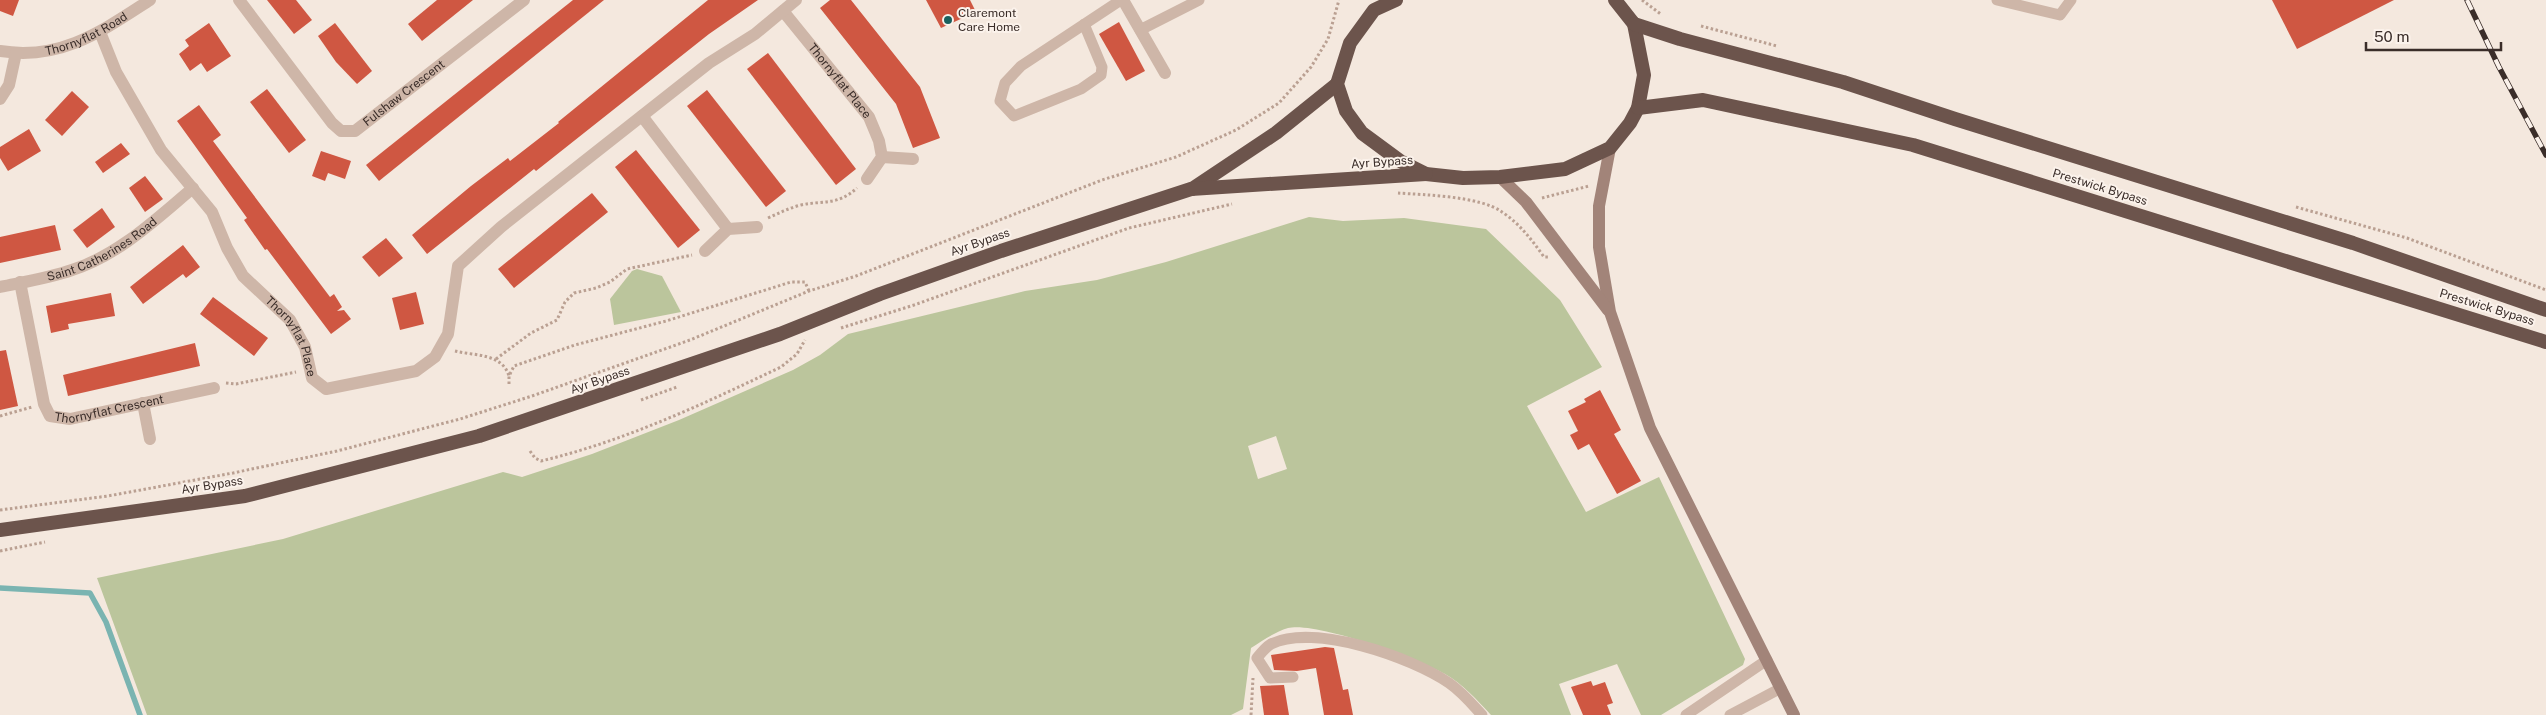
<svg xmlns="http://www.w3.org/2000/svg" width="2546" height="715" font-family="'Public Sans',sans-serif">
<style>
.green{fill:#bbc59c;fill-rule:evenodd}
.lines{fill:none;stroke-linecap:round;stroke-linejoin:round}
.stream{stroke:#7ab4b1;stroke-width:5.5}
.building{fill:#cf5742}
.path{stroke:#baa092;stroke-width:3;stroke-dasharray:2.5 2.5;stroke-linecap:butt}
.service{stroke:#ceb6a8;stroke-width:11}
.minor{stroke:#ceb6a8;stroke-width:12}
.secondary{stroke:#a28479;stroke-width:12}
.trunk{stroke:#6c544c;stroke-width:14}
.rail-casing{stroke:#3a2d29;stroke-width:5.5}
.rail{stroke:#fbf2eb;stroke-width:4;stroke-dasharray:11;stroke-linecap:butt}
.poi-dot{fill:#1b605e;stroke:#fbf2eb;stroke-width:2}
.labels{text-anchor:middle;stroke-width:4;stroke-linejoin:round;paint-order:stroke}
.poi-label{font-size:12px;fill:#3a2d29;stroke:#fbf2eb;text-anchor:start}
.street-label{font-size:12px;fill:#3a2d29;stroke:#fbf2eb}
</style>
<rect width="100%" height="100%" fill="#f4e8de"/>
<g class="green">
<path d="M1309 217 1343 221 1404 218 1486 229 1560 300 1602 367 1527 406 1586 512 1659 477 1745 659 1743 665 1661 715H1641L1617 664 1559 684 1571 715H1491C1477 700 1463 684 1445 674 1419 659 1316 621 1288 628 1275 632 1263 640 1251 648L1243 709 1231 715H147L97 578 283 539 503 472 522 477 592 454 679 420 793 370 820 355 848 334 1025 291 1097 280 1166 262ZM1276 436 1287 469 1258 479 1248 446Z"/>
<polygon points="637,269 662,276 681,312 614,325 610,299 632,271"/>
</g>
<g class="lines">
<polyline class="stream" points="0,588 90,593 106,622 140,715"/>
</g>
<g class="building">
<polygon points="0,0 19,0 13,16 0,11"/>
<polygon points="267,0 296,0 312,20 294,34"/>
<polygon points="437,0 473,0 422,41 408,24"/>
<polygon points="573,0 604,0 379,181 366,165"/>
<polygon points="708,0 758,0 709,34 536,171 534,169 427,254 412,235 471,186 508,158 510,161 559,123 558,122"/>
<polygon points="830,0 851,0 920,87 940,138 913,148 896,104 820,8"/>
<polygon points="926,0 970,0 976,12 941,28"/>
<polygon points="2272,0 2394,0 2297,49"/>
<polygon points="1119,22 1145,71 1126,81 1099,34"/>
<polygon points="209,23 231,56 207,72 201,63 190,71 179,54 189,46 185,40"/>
<polygon points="335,23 372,71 357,84 336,62 318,36"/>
<polygon points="768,53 856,169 836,185 747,69"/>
<polygon points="267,89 306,140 289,153 250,102"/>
<polygon points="707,90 786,191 766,207 687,106"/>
<polygon points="72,91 89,107 62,136 45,120"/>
<polygon points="199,105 221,135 213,141 330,297 334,294 342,307 337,311 344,310 351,319 331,334 267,249 265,250 244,220 247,218 177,121"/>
<polygon points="29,129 41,151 8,171 0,158 0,147"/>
<polygon points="121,143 130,154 103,173 95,162"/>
<polygon points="636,150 700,230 678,248 615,167"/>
<polygon points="321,151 351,161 345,179 328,173 325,181 312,176"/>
<polygon points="145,176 163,199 145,212 129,188"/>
<polygon points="592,193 608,212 514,288 498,269"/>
<polygon points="102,208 115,227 87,248 73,230"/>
<polygon points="55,225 61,250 0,263 0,237"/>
<polygon points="386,238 403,258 379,277 362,257"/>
<polygon points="183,245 200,267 186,278 183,274 143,304 130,287"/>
<polygon points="416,292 424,324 400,330 392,298"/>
<polygon points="111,293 115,316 68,324 69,329 51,333 46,306"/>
<polygon points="213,297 268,338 254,356 200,314"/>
<polygon points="195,343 200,366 68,396 63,375"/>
<polygon points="6,350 18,406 0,410 0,351"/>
<polygon points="1600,390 1621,430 1614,434 1641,481 1617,494 1589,444 1578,450 1570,435 1578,431 1568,411 1586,402 1584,399"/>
<polygon points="1325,647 1334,648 1343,690 1348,689 1353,715 1324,715 1316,668 1297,671 1274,670 1271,655"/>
<polygon points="1591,681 1593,686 1605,682 1613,703 1607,705 1611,715 1583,715 1571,687"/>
<polygon points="1284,685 1289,715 1264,715 1260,686"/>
</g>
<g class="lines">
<g class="path">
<polyline points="1642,0 1662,15"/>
<polyline points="1701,26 1777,46"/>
<path d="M1398 193C1425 195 1480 196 1502 212 1520 224 1532 240 1544 257H1549"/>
<polyline points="1542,198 1589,186"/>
<polyline points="2296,207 2407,238 2546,290"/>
<path d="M768 218C779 213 789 208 801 205 824 200 837 206 857 188"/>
<polyline points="841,328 914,305 1129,228 1232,204"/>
<path d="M455 351C475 356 502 353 509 376"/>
<polyline points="496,359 531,333 557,320 565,302 574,293 596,288 610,282 627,269 692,255"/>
<polyline points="226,383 236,384 296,372"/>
<polyline points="509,384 509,376 514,366 575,345 666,321 791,282 805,282 809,291"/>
<polyline points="641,400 677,387"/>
<polyline points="0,416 32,407"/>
<path d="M530 451 535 458 541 461C625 441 703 404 781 367L797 354 805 340"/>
<polyline points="0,510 108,496 233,473 337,451 460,419 532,396 690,340 809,291 856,276 1102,180 1176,157 1236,130 1279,103 1311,67 1328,39 1339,0"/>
<polyline points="0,551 45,542"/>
<polyline points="1251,715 1253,678"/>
</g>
<g class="service">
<polyline points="1997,0 2060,15 2071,0"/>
<polyline points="1084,24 1102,67 1101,75 1081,89 1014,116 1000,101 1005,83 1021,66 1121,0"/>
<polyline points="1140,30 1199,0"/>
<path d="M1293 677 1270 678 1257 658C1261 653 1266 647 1271 644 1314 623 1411 657 1449 683 1462 692 1472 704 1482 715"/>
<polyline points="1686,715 1767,660"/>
<polyline points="1730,715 1781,688"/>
</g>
<g class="minor">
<path id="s1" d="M239 0 332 123 341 131H355L524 0"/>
<polyline points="1123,0 1165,73"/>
<path id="s2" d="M783 11 869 117 879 141 882 157 867 179"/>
<path id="s3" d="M100 32 116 72 161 150 212 212 227 248 243 276 290 320 305 347 312 378 326 389 416 371 435 357 448 334 458 266 501 227 709 63 755 34 796 0"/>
<path id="s4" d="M0 51C61 61 102 31 150 0"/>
<polyline points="0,99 9,85 16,53"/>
<polyline points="642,116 728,229"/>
<polyline points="882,157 913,159"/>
<polyline points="705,251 728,229 757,227"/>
<path id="s5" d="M20 282 44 404 50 416 70 419 214 388"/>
<path id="s6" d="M0 287C24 282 49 278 72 270 119 255 156 219 193 188"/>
<polyline points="143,403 150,439"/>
</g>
<g class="secondary">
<polyline points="1610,148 1599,206 1599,247 1610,312 1650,428 1794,715"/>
<polyline points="1500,177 1526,202 1608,310"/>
</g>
<g class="trunk">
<polyline points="1396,0 1374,10 1350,43 1337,84 1346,111 1362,133 1400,161 1426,174 1463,178 1500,177 1565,169 1610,148 1630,123 1638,108 1644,75 1634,24 1615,0"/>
<polyline points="1634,24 1680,39 1843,82 1955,119 2353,243 2546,310"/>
<polyline points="1638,108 1703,100 1913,145 2546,342"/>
<polyline points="1192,189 1276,133 1337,84"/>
<polyline points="0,530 245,496 479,436 780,334 880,294 1001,251 1191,189 1426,174"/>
</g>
<g class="rail-casing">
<polyline id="rail" points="2467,0 2499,67 2546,155"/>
</g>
<use href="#rail" class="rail"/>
</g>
<circle class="poi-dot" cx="948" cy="20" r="5"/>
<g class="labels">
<g class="poi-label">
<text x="958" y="17">Claremont<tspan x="958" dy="14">Care Home</tspan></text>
</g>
<g class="street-label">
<text dy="4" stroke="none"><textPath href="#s4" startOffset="90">Thornyflat Road</textPath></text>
<text dy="4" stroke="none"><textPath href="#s2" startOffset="90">Thornyflat Place</textPath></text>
<text dy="4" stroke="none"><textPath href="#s1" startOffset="242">Fulshaw Crescent</textPath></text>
<text transform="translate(1382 162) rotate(-4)" y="4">Ayr Bypass</text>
<text transform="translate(2100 187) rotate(17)" y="4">Prestwick Bypass</text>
<text transform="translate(980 242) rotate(-19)" y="4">Ayr Bypass</text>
<text dy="4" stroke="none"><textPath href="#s6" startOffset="110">Saint Catherines Road</textPath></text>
<text transform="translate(2487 307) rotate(17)" y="4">Prestwick Bypass</text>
<text dy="4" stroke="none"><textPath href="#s3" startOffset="364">Thornyflat Place</textPath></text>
<text transform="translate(600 380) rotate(-19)" y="4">Ayr Bypass</text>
<text dy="4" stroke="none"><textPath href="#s5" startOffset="198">Thornyflat Crescent</textPath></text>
<text transform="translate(212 485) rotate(-9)" y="4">Ayr Bypass</text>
</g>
</g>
<path d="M2366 42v8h135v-8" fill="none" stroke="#3a2d29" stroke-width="2.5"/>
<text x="2374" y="42" font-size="15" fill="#3a2d29" stroke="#fbf2eb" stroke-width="4" paint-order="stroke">50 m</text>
</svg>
